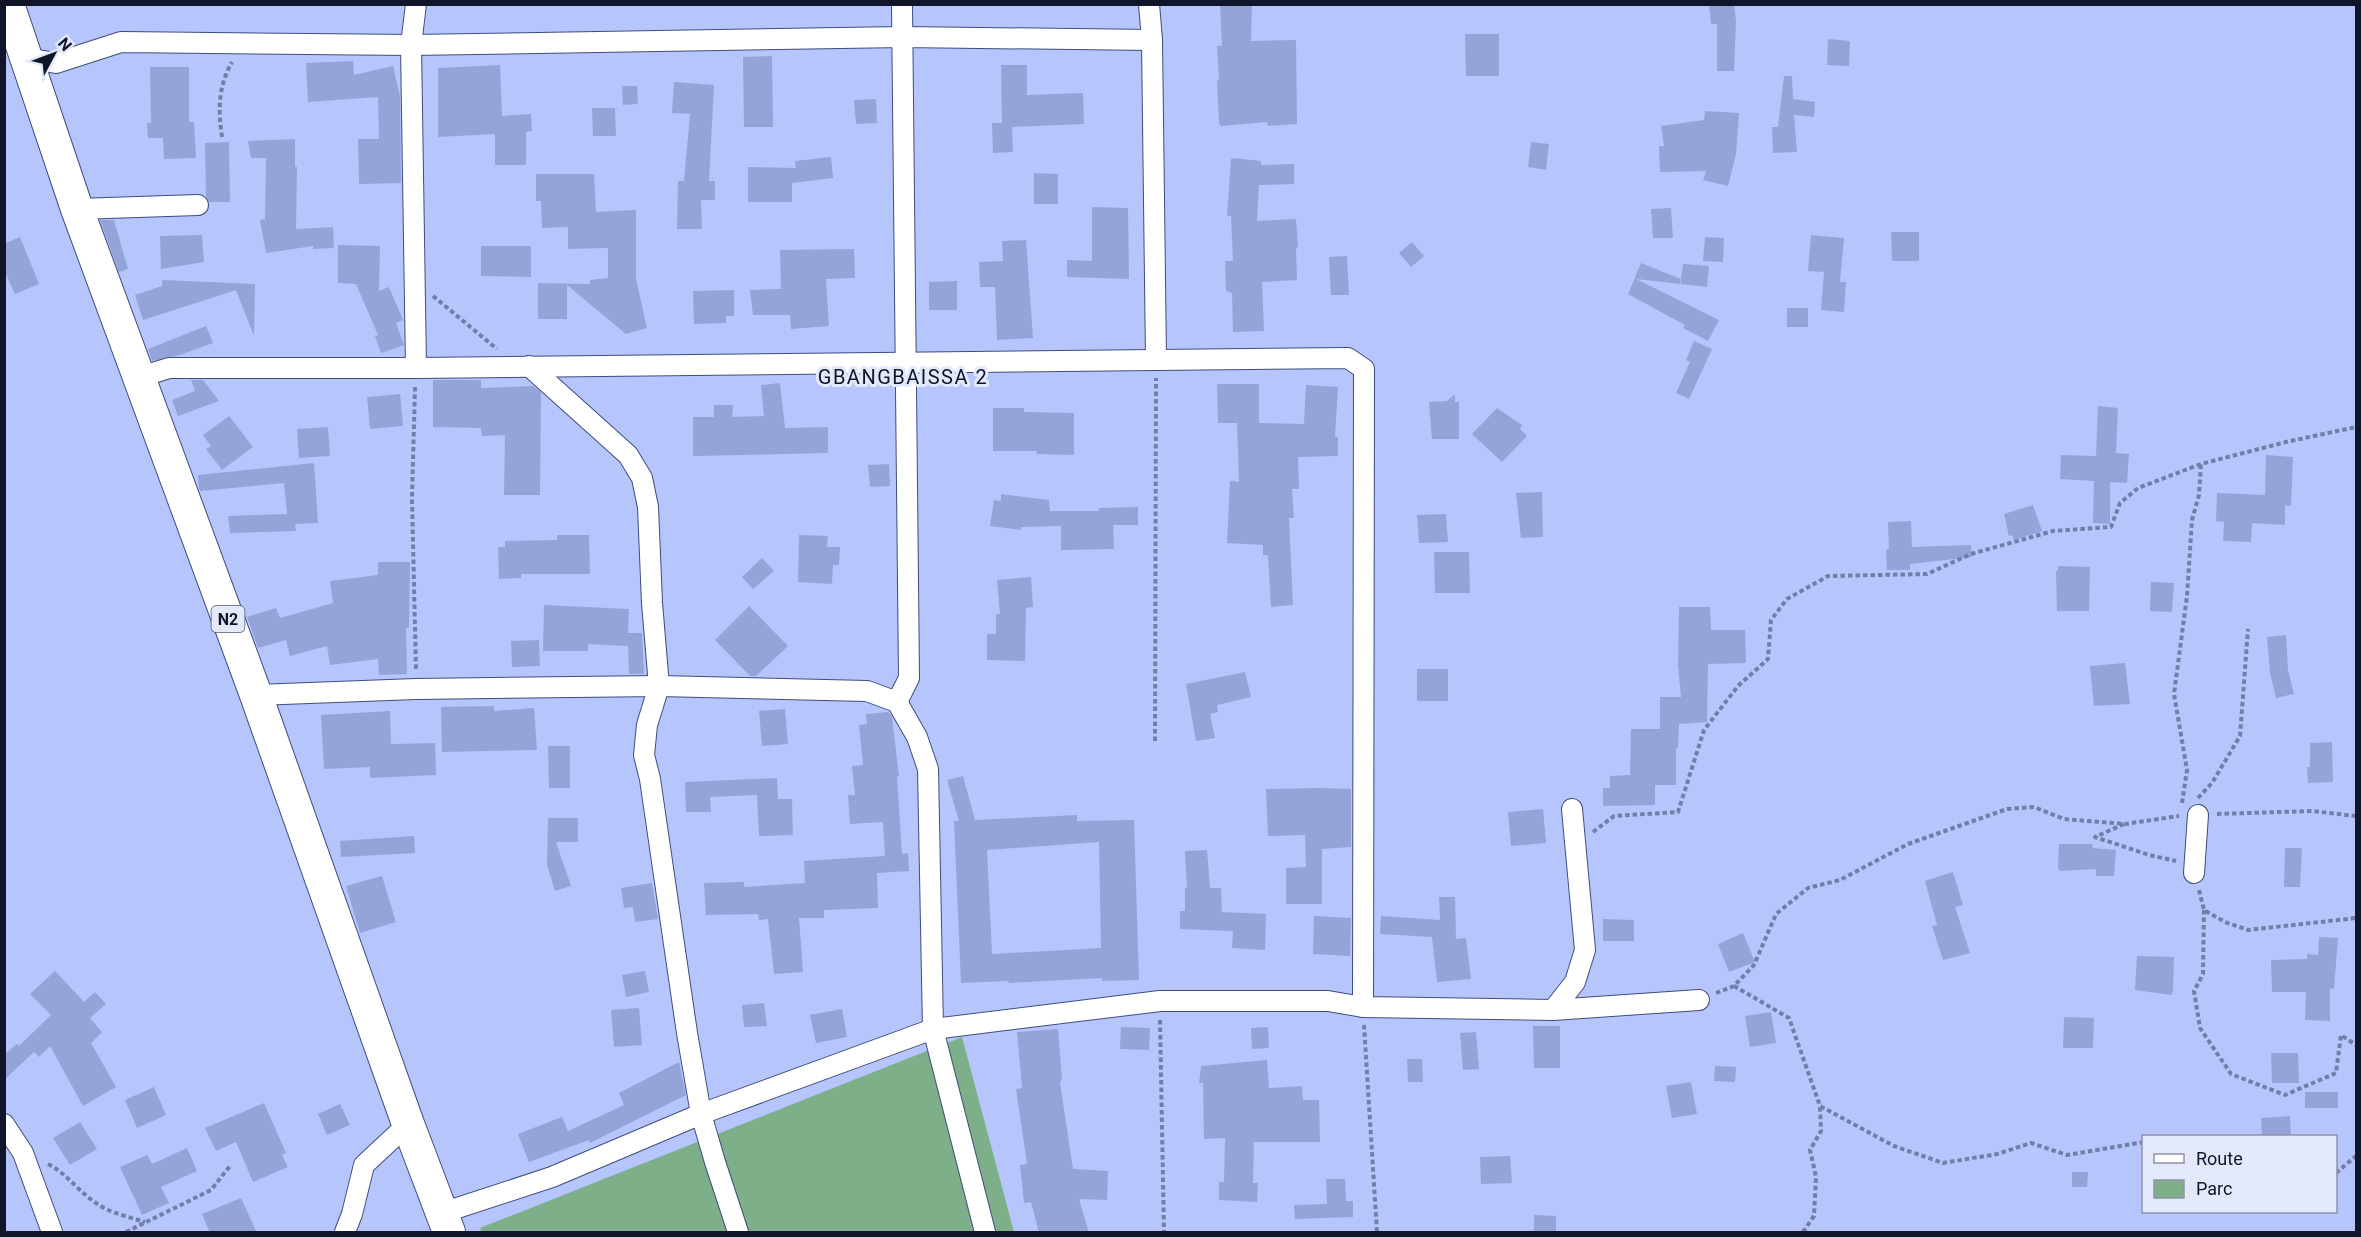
<svg xmlns="http://www.w3.org/2000/svg" width="2361" height="1237" font-family="Roboto,sans-serif">
<style>
.green{fill:#7db089}
.building{fill:#94a4d9;fill-rule:evenodd}
.lines{fill:none;stroke-linecap:round;stroke-linejoin:round}
.minor-casing{stroke:#404d7b;stroke-width:22}
.trunk-casing{stroke:#404d7b;stroke-width:34}
.path{stroke:#737ea7;stroke-width:4;stroke-dasharray:4.5 3;stroke-linecap:butt}
.minor{stroke:#fff;stroke-width:20}
.trunk{stroke:#fff;stroke-width:32}
.labels{text-anchor:middle;stroke-width:6;stroke-linejoin:round;paint-order:stroke}
.shield{fill:#e3e9fa;stroke:#4f5568;stroke-width:1.5}
.shield-label{font-size:16px;font-weight:bold;fill:#101529}
.neighbourhood-label{font-size:20px;letter-spacing:1.5px;fill:#101529;stroke:#e3e9fa}
</style>
<rect width="100%" height="100%" fill="#b6c6fd"/>
<polygon class="green" points="962,1037 1014,1232 482,1232 480,1228"/>
<g class="building">
<polygon points="1220,4 1252,4 1251,41 1296,40 1297,124 1268,126 1267,122 1221,126 1219,123 1217,80 1219,79 1217,46 1222,46"/>
<polygon points="1709,4 1734,4 1736,21 1734,71 1717,71 1717,24 1711,24"/>
<polygon points="1465,34 1499,34 1499,76 1466,76"/>
<polygon points="1828,39 1850,41 1849,66 1827,65"/>
<polygon points="772,56 773,127 744,127 743,57"/>
<polygon points="353,61 354,75 393,66 400,96 401,183 359,184 358,139 379,139 378,97 308,102 306,63"/>
<polygon points="500,65 502,116 531,114 532,131 526,132 526,165 495,165 495,134 438,137 438,68"/>
<polygon points="1001,65 1027,65 1027,95 1083,93 1084,124 1012,127 1013,152 993,153 992,123 1002,123"/>
<polygon points="150,67 189,67 189,122 194,122 196,158 164,159 163,138 148,138 147,123 151,123"/>
<polygon points="1784,76 1792,76 1793,99 1815,102 1814,117 1794,115 1797,152 1773,153 1772,127 1778,127"/>
<polygon points="674,82 714,85 709,181 715,181 715,200 701,200 702,229 677,229 678,181 684,181 690,114 672,113"/>
<polygon points="622,86 637,86 638,104 623,105"/>
<polygon points="876,99 877,123 856,124 854,100"/>
<polygon points="592,108 615,108 616,136 593,136"/>
<polygon points="1705,111 1739,113 1736,154 1728,186 1703,180 1706,171 1660,172 1659,146 1664,146 1661,126 1704,120"/>
<polygon points="295,139 295,167 297,167 296,229 333,227 334,248 313,249 313,246 266,253 260,220 265,219 266,158 251,158 248,141"/>
<polygon points="229,142 230,202 209,202 206,196 205,143"/>
<polygon points="1531,142 1549,144 1546,170 1528,167"/>
<polygon points="831,157 833,178 792,183 792,202 748,202 748,167 796,168 795,161"/>
<polygon points="1234,158 1261,161 1261,165 1294,164 1294,184 1259,185 1257,221 1296,219 1298,247 1296,248 1297,280 1262,282 1264,331 1233,332 1232,293 1226,291 1225,261 1233,261 1231,216 1227,216 1231,159"/>
<polygon points="1034,173 1058,174 1058,204 1034,204"/>
<polygon points="536,174 594,174 596,212 636,210 636,279 647,328 626,334 567,285 567,319 538,319 538,283 590,284 590,280 608,278 608,248 568,249 568,227 542,228 541,201 536,201"/>
<polygon points="1092,207 1128,208 1129,279 1067,277 1067,260 1092,261"/>
<polygon points="1671,208 1673,238 1653,238 1651,209"/>
<polygon points="100,220 114,220 128,269 119,272"/>
<polygon points="1891,232 1919,232 1919,261 1892,261"/>
<polygon points="202,235 204,262 161,269 160,236"/>
<polygon points="1811,235 1844,238 1840,282 1846,282 1844,312 1821,310 1824,272 1808,271"/>
<polygon points="20,237 39,284 15,294 4,270 4,244"/>
<polygon points="1705,237 1724,238 1723,262 1703,261"/>
<polygon points="1026,240 1033,338 997,340 995,287 980,287 979,262 1003,261 1002,241"/>
<polygon points="1412,242 1424,256 1411,267 1399,253"/>
<polygon points="338,245 380,246 379,291 389,287 403,320 396,323 404,345 381,353 375,336 378,335 356,284 338,283"/>
<polygon points="481,246 531,246 531,277 481,276"/>
<polygon points="854,249 855,278 826,279 829,326 791,329 790,315 753,315 750,290 781,289 780,250"/>
<polygon points="1347,256 1349,295 1331,295 1329,257"/>
<polygon points="1641,263 1681,279 1683,264 1709,266 1707,287 1681,284 1681,279 1680,284 1636,279 1719,320 1708,341 1683,328 1685,325 1628,294"/>
<polygon points="162,280 255,284 254,336 236,290 143,320 135,295 162,286"/>
<polygon points="957,281 957,310 929,310 929,282"/>
<polygon points="734,290 734,316 726,316 726,323 694,324 693,291"/>
<rect x="1787" y="308" width="21" height="19"/>
<polygon points="206,326 213,343 180,355 152,361 148,349"/>
<polygon points="1694,341 1712,349 1689,399 1676,393 1690,362 1686,360"/>
<polygon points="191,380 203,380 219,401 178,416 172,400 195,391"/>
<polygon points="433,380 481,380 481,388 533,386 541,392 540,495 504,495 505,435 482,436 481,428 433,427"/>
<polygon points="780,383 785,428 828,427 828,453 693,456 693,417 714,417 714,405 733,405 732,417 764,416 761,385"/>
<polygon points="1217,384 1259,384 1259,423 1304,424 1306,385 1338,387 1335,437 1338,437 1338,456 1298,457 1299,489 1292,489 1294,518 1289,518 1293,605 1271,607 1268,555 1263,555 1263,545 1227,543 1230,481 1239,482 1237,423 1218,423"/>
<polygon points="400,394 403,426 370,429 367,397"/>
<polygon points="1455,394 1455,402 1459,402 1459,439 1432,439 1429,402 1447,401"/>
<polygon points="2098,406 2118,408 2116,453 2129,454 2127,483 2110,482 2110,524 2093,523 2094,481 2060,479 2061,455 2096,456"/>
<polygon points="993,408 1024,408 1024,412 1074,413 1074,455 1036,454 1037,451 993,451"/>
<polygon points="1497,408 1522,425 1520,429 1527,436 1502,462 1472,434"/>
<polygon points="229,416 253,447 222,470 206,449 211,446 203,435"/>
<polygon points="328,427 330,456 299,458 297,429"/>
<polygon points="2266,455 2293,457 2291,506 2285,505 2285,525 2252,523 2251,542 2223,541 2224,522 2216,521 2217,493 2265,495"/>
<polygon points="314,463 318,523 295,524 296,531 230,533 228,516 287,514 284,483 200,491 199,488 198,475"/>
<polygon points="889,464 890,486 870,487 868,465"/>
<polygon points="1542,492 1543,537 1521,538 1516,493"/>
<polygon points="1001,494 1049,500 1050,511 1099,511 1099,508 1138,507 1138,525 1113,525 1114,549 1061,550 1061,526 1021,527 1021,530 990,526 994,500 1001,501"/>
<polygon points="2033,505 2042,531 2014,540 2012,535 2009,536 2004,514"/>
<polygon points="1446,514 1448,542 1419,543 1417,515"/>
<polygon points="1911,521 1912,547 1971,545 1972,557 1910,564 1910,570 1887,570 1886,550 1889,549 1888,522"/>
<polygon points="557,535 589,535 590,574 521,574 521,578 499,579 498,547 505,547 505,541 557,540"/>
<polygon points="799,535 828,536 827,547 840,547 839,565 833,565 832,584 798,582"/>
<polygon points="1434,552 1469,552 1470,593 1435,593"/>
<polygon points="762,558 774,571 753,589 742,577"/>
<polygon points="378,562 410,562 409,628 406,628 407,674 379,675 378,659 330,665 327,646 290,656 286,640 258,648 247,617 276,608 280,618 333,603 330,581 378,575"/>
<polygon points="2058,566 2090,567 2089,611 2057,611 2056,571 2058,571"/>
<polygon points="1031,577 1033,607 1026,608 1025,661 987,660 987,634 996,634 996,614 1000,614 997,580"/>
<polygon points="2151,582 2174,583 2172,612 2150,611"/>
<polygon points="544,605 629,609 628,633 642,633 644,674 629,674 628,643 628,646 588,644 588,651 543,651"/>
<polygon points="749,606 788,646 756,676 750,676 715,640"/>
<polygon points="1679,607 1710,607 1711,630 1745,630 1746,663 1708,664 1707,722 1679,724 1678,748 1676,748 1676,785 1655,785 1655,805 1603,806 1603,788 1610,788 1610,776 1630,775 1631,729 1660,729 1660,697 1681,697 1678,665"/>
<polygon points="2286,635 2288,670 2294,694 2276,698 2270,673 2267,637"/>
<polygon points="539,640 540,666 512,667 511,641"/>
<polygon points="2125,663 2130,704 2094,706 2090,666"/>
<rect x="1417" y="669" width="31" height="32"/>
<polygon points="1245,672 1251,697 1217,705 1218,712 1210,714 1215,738 1196,741 1186,684"/>
<polygon points="494,706 494,711 534,708 537,750 442,752 441,707"/>
<polygon points="785,709 788,744 762,746 759,711"/>
<polygon points="390,711 391,744 435,743 436,775 370,778 370,767 324,769 321,715"/>
<polygon points="888,712 892,717 899,776 897,776 902,854 908,853 909,871 877,873 878,908 824,910 824,918 799,918 803,972 774,974 768,919 759,920 758,914 706,915 704,883 744,882 744,887 805,883 804,861 885,856 883,822 850,824 848,795 855,795 852,766 863,765 859,725 867,724 866,714"/>
<polygon points="2332,742 2333,782 2308,783 2307,767 2310,767 2310,743"/>
<polygon points="548,746 570,746 570,788 549,788"/>
<path d="M963 776 975 820 1077 815V821L1134 820 1139 980 1102 981V978L1009 983 1008 981 961 983 954 821H959L947 780ZM1099 842 1101 948 992 954 987 850Z"/>
<polygon points="777,778 778,799 792,799 793,835 759,836 757,795 710,797 711,812 686,812 685,782"/>
<polygon points="1320,788 1351,789 1351,847 1322,849 1322,904 1286,904 1286,868 1306,867 1305,835 1268,836 1266,789"/>
<polygon points="1543,809 1546,843 1511,846 1508,812"/>
<polygon points="548,818 578,818 578,842 556,842 571,886 555,891 547,865"/>
<polygon points="414,836 415,853 341,857 340,841"/>
<polygon points="2059,844 2092,844 2093,848 2116,850 2114,876 2096,876 2096,869 2060,871 2058,868"/>
<polygon points="2285,848 2302,848 2300,887 2284,887"/>
<polygon points="1207,850 1210,888 1221,888 1222,912 1266,914 1265,950 1232,948 1233,931 1180,929 1180,911 1185,911 1185,888 1187,888 1185,851"/>
<polygon points="1953,872 1963,905 1955,907 1970,953 1943,960 1932,926 1937,925 1925,881"/>
<polygon points="382,876 396,922 360,933 346,886"/>
<polygon points="652,883 658,919 635,922 633,907 624,908 621,888"/>
<polygon points="1439,897 1455,897 1456,939 1466,938 1471,979 1437,982 1432,937 1380,934 1381,916 1440,920"/>
<polygon points="1314,916 1351,918 1350,956 1313,954"/>
<polygon points="1603,919 1634,920 1634,941 1603,941"/>
<polygon points="1743,933 1755,962 1729,972 1718,944"/>
<polygon points="2319,937 2338,938 2334,989 2330,988 2330,1021 2305,1020 2306,992 2272,992 2271,960 2307,959 2307,954 2318,955"/>
<polygon points="2137,956 2174,957 2173,991 2171,995 2135,990"/>
<polygon points="55,971 84,1002 95,992 106,1004 90,1018 102,1032 91,1043 116,1087 83,1106 50,1046 39,1057 34,1052 4,1080 4,1055 17,1044 19,1046 51,1015 30,994"/>
<polygon points="645,971 649,992 626,997 622,975"/>
<polygon points="764,1003 767,1026 744,1027 742,1005"/>
<polygon points="639,1008 642,1045 614,1047 611,1010"/>
<polygon points="842,1009 847,1037 816,1043 810,1015"/>
<polygon points="1771,1012 1776,1043 1750,1047 1745,1016"/>
<polygon points="2066,1017 2094,1018 2093,1048 2063,1048 2064,1018"/>
<polygon points="1533,1026 1560,1026 1560,1068 1534,1068"/>
<polygon points="1121,1027 1150,1028 1149,1050 1120,1049"/>
<polygon points="1268,1027 1269,1048 1252,1049 1251,1028"/>
<polygon points="1058,1029 1062,1079 1060,1083 1073,1169 1108,1171 1107,1200 1079,1199 1089,1233 1039,1233 1031,1202 1024,1203 1020,1165 1027,1164 1016,1089 1022,1088 1017,1032"/>
<polygon points="1476,1032 1479,1069 1463,1070 1460,1033"/>
<polygon points="2271,1053 2298,1053 2299,1083 2272,1083"/>
<polygon points="1407,1059 1422,1059 1423,1082 1408,1082"/>
<polygon points="1267,1060 1269,1088 1302,1086 1303,1100 1319,1100 1320,1142 1254,1142 1253,1183 1258,1183 1257,1202 1219,1200 1219,1182 1224,1182 1225,1138 1204,1139 1203,1083 1199,1083 1201,1066"/>
<polygon points="679,1062 686,1095 590,1143 589,1140 529,1162 518,1134 562,1117 568,1131 624,1105 619,1093"/>
<polygon points="1715,1066 1736,1067 1735,1082 1714,1081"/>
<polygon points="1691,1082 1697,1114 1672,1118 1666,1086"/>
<polygon points="154,1087 166,1115 137,1128 125,1100"/>
<rect x="2305" y="1092" width="33" height="16"/>
<polygon points="264,1103 286,1153 282,1155 288,1167 253,1182 236,1142 216,1151 205,1128"/>
<polygon points="340,1104 350,1125 327,1135 318,1114"/>
<polygon points="2290,1116 2291,1137 2262,1137 2261,1118"/>
<polygon points="80,1122 97,1149 70,1165 53,1138"/>
<polygon points="187,1148 197,1171 161,1187 169,1203 142,1215 120,1167 147,1155 152,1164"/>
<polygon points="1510,1156 1512,1183 1481,1184 1480,1157"/>
<polygon points="2072,1172 2088,1172 2087,1187 2072,1187"/>
<polygon points="1326,1179 1345,1179 1346,1201 1353,1201 1353,1217 1295,1219 1294,1205 1327,1204"/>
<polygon points="241,1198 257,1233 210,1233 202,1214"/>
<polygon points="1534,1215 1556,1216 1556,1233 1534,1233"/>
</g>
<g class="lines">
<g class="minor-casing">
<g id="minor">
<polyline points="1149,4 1152,40 1156,360"/>
<polyline points="26,58 56,63 121,42 411,45 903,37 1152,40"/>
<polyline points="77,209 198,205"/>
<polyline points="529,366 628,455 642,478 648,507 652,603 659,686 647,725 644,755 650,779 687,1033 701,1114 715,1162 738,1232"/>
<polyline points="416,368 411,45 416,4"/>
<polyline points="140,377 169,368 416,368 1348,358 1364,369 1363,1007"/>
<polyline points="256,695 416,689 659,686 867,691 897,702 917,737 928,769 933,1029 985,1232"/>
<polyline points="897,702 909,678 902,4"/>
<polyline points="2194,873 2198,815"/>
<polyline points="1553,1010 1575,982 1585,950 1572,809"/>
<polyline points="4,1124 23,1153 52,1232"/>
<polyline points="442,1213 552,1177 701,1114 933,1029 1160,1001 1328,1001 1363,1007 1553,1010 1699,1000"/>
<polyline points="345,1232 352,1214 364,1165 408,1124"/>
</g>
</g>
<g class="trunk-casing">
<polyline id="trunk" points="8,4 77,209 256,695 408,1124 449,1232"/>
</g>
<g class="path">
<path d="M222 137C218 110 218 87 232 62"/>
<polyline points="433,296 497,349"/>
<polyline points="415,387 412,498 416,671"/>
<polyline points="1155,741 1156,378"/>
<polyline points="2198,798 2212,783 2240,736 2248,629"/>
<polyline points="2182,803 2187,770 2174,694 2187,596 2192,520 2199,495 2201,464"/>
<polyline points="2217,814 2312,811 2356,816"/>
<polyline points="2124,824 2095,837 2149,855 2176,861"/>
<polyline points="1593,832 1614,816 1678,812 1704,730 1738,686 1768,659 1771,620 1787,599 1828,576 1927,574 1971,554 2053,531 2111,527 2120,503 2138,488 2201,464 2286,442 2356,427"/>
<polyline points="2199,890 2204,910 2225,922 2248,930 2356,918"/>
<polyline points="2204,910 2203,974 2194,991 2200,1028 2231,1074 2285,1095 2336,1073 2341,1035 2356,1045"/>
<polyline points="1734,986 1789,1018 1820,1106 1894,1146 1943,1163 1997,1154 2031,1143 2067,1155 2144,1142"/>
<polyline points="1716,993 1734,986 1754,965 1776,914 1808,888 1840,880 1908,844 2007,809 2034,807 2064,819 2125,824 2179,816"/>
<polyline points="1160,1020 1164,1232"/>
<polyline points="1364,1025 1377,1232"/>
<path d="M48 1164C66 1173 79 1192 96 1203 110 1213 129 1217 145 1222"/>
<polyline points="2336,1173 2356,1156"/>
<polyline points="126,1232 211,1190 230,1166"/>
<polyline points="1803,1232 1814,1216 1816,1177 1810,1150 1821,1131 1820,1107"/>
</g>
<use href="#minor" class="minor"/>
<use href="#trunk" class="trunk"/>
</g>
<g class="labels">
<rect class="shield" x="211.5" y="606" width="33" height="26" rx="4.5"/>
<g class="shield-label">
<text x="228" y="625">N2</text>
</g>
<g class="neighbourhood-label">
<text x="903" y="384">GBANGBAISSA 2</text>
</g>
</g>
<rect width="2361" height="1237" fill="none" stroke="#101529" stroke-width="12"/>
<rect x="2142" y="1135" width="195" height="78" fill="#e3e9fa" stroke="#8f94a6" stroke-width="1.5"/>
<rect x="2154" y="1154" width="30" height="9" fill="#ffffff" stroke="#8f94a6" stroke-width="1.5"/>
<text x="2196" y="1165" font-size="18" fill="#101529">Route</text>
<rect x="2154" y="1180" width="30" height="18" fill="#7db089" stroke="#8f94a6" stroke-width="1.5"/>
<text x="2196" y="1195" font-size="18" fill="#101529">Parc</text>
<g transform="translate(54 54) rotate(49)" stroke="#e3e9fa" stroke-width="4.5" paint-order="stroke">
<path d="M0-4.5L10 22L0 15L-10 22Z" fill="#101529"/>
<text y="-9" font-size="16" font-weight="bold" text-anchor="middle" fill="#101529">N</text>
</g>
</svg>
